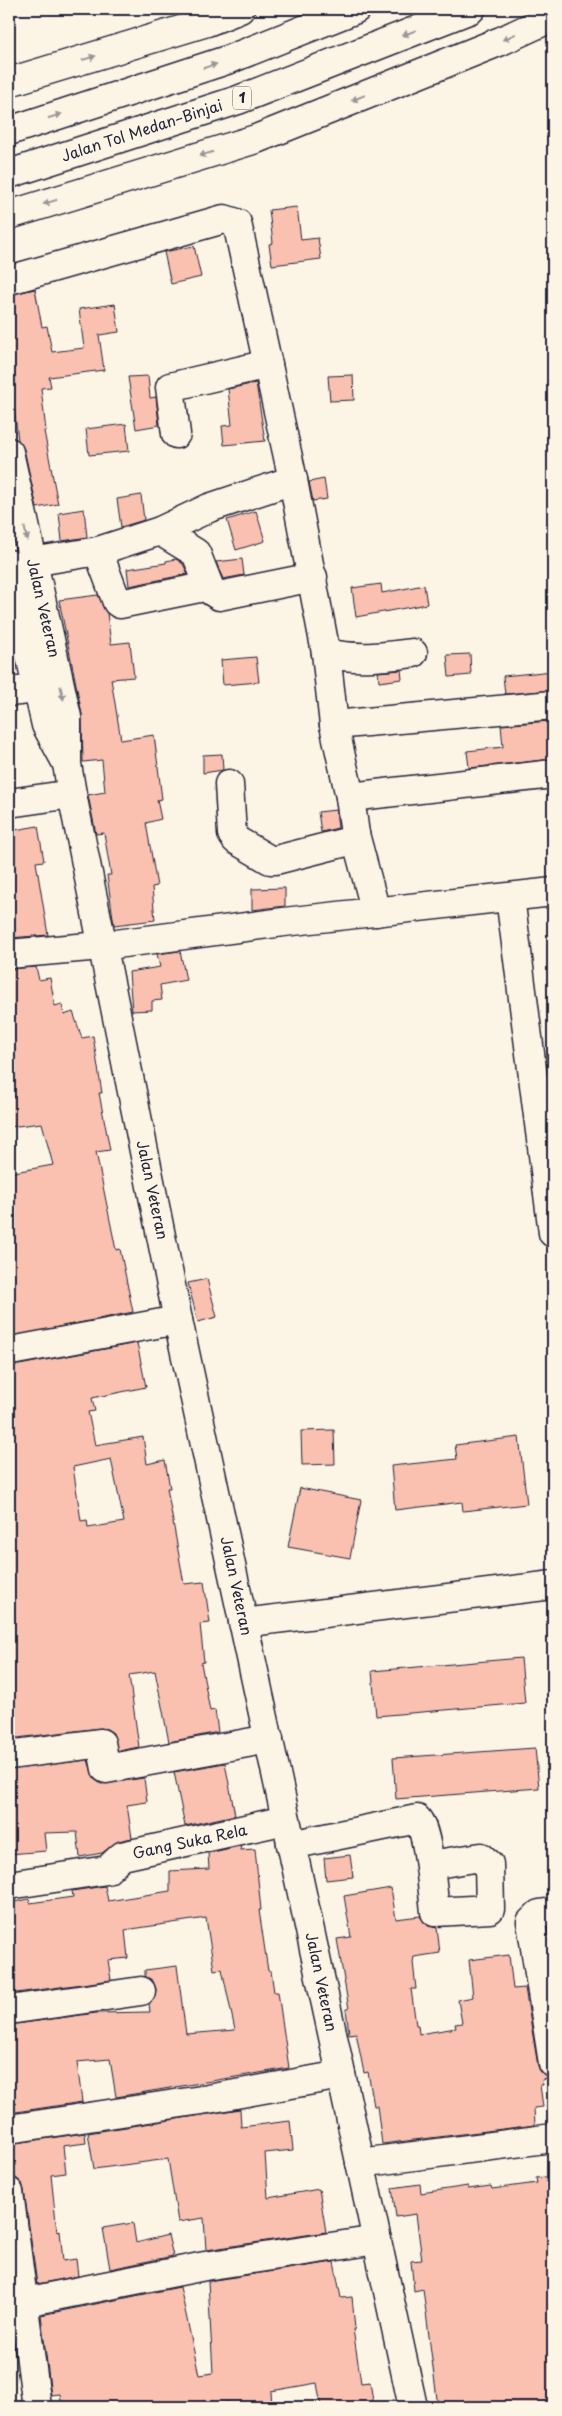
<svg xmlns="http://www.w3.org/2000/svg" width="562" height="2416" font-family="'Playpen Sans',sans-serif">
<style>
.building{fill:#fac1b0;stroke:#22223b;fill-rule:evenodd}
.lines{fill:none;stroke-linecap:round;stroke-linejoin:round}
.minor-casing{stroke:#22223b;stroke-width:31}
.major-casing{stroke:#22223b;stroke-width:31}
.highway-casing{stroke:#22223b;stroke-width:31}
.minor{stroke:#fcf5e5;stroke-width:28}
.major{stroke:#fcf5e5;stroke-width:28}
.highway{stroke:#fcf5e5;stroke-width:28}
.oneway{fill:#9a9698}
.labels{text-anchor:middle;stroke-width:5;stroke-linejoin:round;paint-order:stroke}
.shield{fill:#fcf5e5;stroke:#63616e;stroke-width:1}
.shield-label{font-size:14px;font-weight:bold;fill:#22223b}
.street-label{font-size:15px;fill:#22223b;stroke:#fcf5e5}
</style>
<rect width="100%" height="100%" fill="#fcf5e5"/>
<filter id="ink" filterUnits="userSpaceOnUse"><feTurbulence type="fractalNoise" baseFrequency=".02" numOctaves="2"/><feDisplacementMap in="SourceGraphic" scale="10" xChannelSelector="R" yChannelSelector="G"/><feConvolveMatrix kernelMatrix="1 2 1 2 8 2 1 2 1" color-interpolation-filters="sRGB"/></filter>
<g filter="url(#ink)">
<g class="building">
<polygon points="297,207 301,240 318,238 321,259 272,265 269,244 273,243 269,210"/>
<polygon points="194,246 201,277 171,284 164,252"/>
<polygon points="35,289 42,327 47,326 52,352 84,348 79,309 115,304 119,332 99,335 104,370 49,377 51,387 41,388 46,431 44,431 58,504 37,508 24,449 18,440 12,392 9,392 9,295"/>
<polygon points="353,375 354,400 330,401 328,376"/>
<polygon points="148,376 150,398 156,397 159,425 136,429 128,377"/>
<polygon points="256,383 265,441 224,445 222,426 232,425 228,389"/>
<polygon points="126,424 129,451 89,455 86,429"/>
<polygon points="324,479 327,499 313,501 309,482"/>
<polygon points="141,495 144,520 121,527 117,499"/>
<polygon points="84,509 87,537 62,541 59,513"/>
<polygon points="256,511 265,541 236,550 227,520"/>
<polygon points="176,559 183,564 188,574 129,586 127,569 166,563 166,561"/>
<polygon points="242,559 244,575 223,579 216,562"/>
<polygon points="381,584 382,593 424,585 427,604 356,617 352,588"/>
<polygon points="98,595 107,613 111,644 130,642 134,677 111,679 121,740 154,735 162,799 157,800 161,819 146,823 157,886 152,887 155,920 114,925 107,875 111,875 104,833 96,834 88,795 105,792 102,760 83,762 82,714 59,600"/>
<polygon points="470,654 471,675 449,677 447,655"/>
<polygon points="256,657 259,682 223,685 221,660"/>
<polygon points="401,670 402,679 379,682 378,672"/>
<polygon points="553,671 553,690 505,694 503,676"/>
<polygon points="550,721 553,759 469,768 467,751 503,747 501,725"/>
<polygon points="222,754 223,770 203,773 203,755"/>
<polygon points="336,810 338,828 321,832 318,812"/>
<polygon points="38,826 44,861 36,862 48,935 9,938 9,831"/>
<polygon points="285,888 285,906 252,910 252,889"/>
<polygon points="180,951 186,980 160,985 162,1000 152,1001 152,1010 132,1011 129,972 160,967 157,954"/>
<polygon points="36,967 39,980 50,978 55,1006 62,1004 64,1015 73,1012 82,1038 93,1036 102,1093 99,1093 110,1150 96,1152 116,1250 120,1249 133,1312 9,1337 9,1173 53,1165 42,1123 9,1127 9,1098 14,1098 9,1068 9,1051 13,1050 9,1029 9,969"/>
<polygon points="207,1279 217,1317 198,1322 188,1283"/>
<path d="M137 1343 146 1387 92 1398 95 1411 88 1412 95 1445 143 1437 147 1464 165 1460 170 1488H167L184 1584 204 1582 210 1623 200 1624 204 1662 201 1663 210 1711 215 1710 218 1732 169 1742 155 1671 129 1675 139 1747 118 1751 113 1733 107 1729 99 1728 9 1739V1389L12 1388 9 1364 19 1365ZM111 1459 124 1522 88 1528 87 1520 81 1521 73 1467Z"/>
<polygon points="334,1430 335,1464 302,1465 301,1431"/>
<polygon points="519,1437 527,1504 463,1511 462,1502 395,1510 391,1466 457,1459 455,1445"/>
<polygon points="300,1488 361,1500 350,1558 288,1547"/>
<polygon points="521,1658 525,1703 376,1716 372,1671"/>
<polygon points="535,1748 539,1788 396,1799 393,1758"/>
<polygon points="88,1760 94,1779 101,1784 144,1778 147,1802 127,1805 132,1838 118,1841 102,1853 80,1857 77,1832 44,1833 46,1851 9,1854 9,1770"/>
<polygon points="225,1763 235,1815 185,1826 174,1772"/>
<polygon points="240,1846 241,1850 255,1849 261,1910 259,1910 268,1971 271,1971 274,1992 278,1992 289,2068 116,2097 110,2059 77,2062 82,2102 9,2113 9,2025 96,2013 150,2012 149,2004 155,1997 156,1989 153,1981 145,1976 145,1970 177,1966 186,2034 235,2030 222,1969 214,1970 206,1918 125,1930 128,1958 108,1960 111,1980 9,1994 9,1903 29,1899 30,1903 73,1897 72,1891 105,1886 108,1901 170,1891 170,1871 209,1869 208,1853"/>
<polygon points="350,1855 353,1877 326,1880 324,1858"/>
<polygon points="391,1888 396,1919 420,1916 428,1926 437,1928 440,1953 414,1957 413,1962 416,1989 411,1989 416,2025 418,2025 419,2034 456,2028 455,2024 462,2023 458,2000 473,1997 469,1960 509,1955 513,1989 525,1988 538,2066 541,2073 553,2078 542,2080 543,2085 540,2085 543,2107 534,2108 535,2125 382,2144 377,2106 374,2106 368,2072 364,2073 356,2033 349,2034 346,2009 349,2009 337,1939 351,1937 344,1896"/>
<polygon points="240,2109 241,2127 290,2121 293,2150 265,2153 268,2198 319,2189 326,2232 206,2250 204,2218 178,2222 168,2159 94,2169 88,2133"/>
<polygon points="85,2133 86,2143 63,2146 66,2173 51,2175 57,2232 60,2231 63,2261 76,2259 78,2276 37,2284 24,2190 22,2183 15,2177 9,2177 9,2144"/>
<polygon points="553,2176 553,2407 438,2407 423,2289 414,2291 411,2261 422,2260 416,2214 396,2217 392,2188 420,2184 421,2193 468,2186 468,2189 491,2186 492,2189 537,2183 536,2178"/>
<polygon points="133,2223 136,2243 168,2235 173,2256 110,2269 103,2228"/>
<polygon points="334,2262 341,2298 352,2297 355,2329 353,2329 361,2383 370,2382 374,2407 321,2407 317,2383 271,2391 272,2407 229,2407 229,2402 194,2407 62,2407 60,2394 51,2395 41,2315 180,2287 199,2375 213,2373 208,2281"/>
</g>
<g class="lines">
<g class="minor-casing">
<g id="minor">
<path d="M9 280 224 219 237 223 293 480 326 653C358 660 381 657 413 653"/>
<polyline points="176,434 170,387 268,364"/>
<polyline points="160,531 196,553 209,586"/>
<polyline points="98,551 117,602 120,604 209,586 211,591 219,596 313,577"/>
<polyline points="32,562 98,551 160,531 209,508 293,480"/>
<polyline points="326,653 334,725"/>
<polyline points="9,692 38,689"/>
<polyline points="229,784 232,834 236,840 270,860 276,860 350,841 355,834 350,797 334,725 553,705"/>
<polyline points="350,797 553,774"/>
<polyline points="9,803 72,794"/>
<polyline points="355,834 376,912"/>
<polyline points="510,897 553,1233"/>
<polyline points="9,954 101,946 284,922 553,892"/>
<polyline points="16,1350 178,1320"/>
<polyline points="243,1623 553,1585"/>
<polyline points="9,1755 101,1743 106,1769 269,1739"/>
<path d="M291 1845 417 1819C428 1828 433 1894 435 1912L490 1909 489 1864 481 1857 430 1865"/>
<polyline points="9,1885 107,1870 122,1856 286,1820"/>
<polyline points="553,1912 539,1914 531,1922 553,2063"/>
<polyline points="9,2010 141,1991"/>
<polyline points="9,2129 208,2099 341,2075"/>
<polyline points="360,2163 553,2138"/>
<polyline points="9,2192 37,2407"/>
<polyline points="25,2302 205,2266 377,2240"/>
</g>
</g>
<g class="major-casing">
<g id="major">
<polyline points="9,452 67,717 67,764 72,794 178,1320 413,2407"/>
<polyline points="9,564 46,725 65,760"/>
</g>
</g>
<g class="highway-casing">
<g id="highway">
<polyline points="9,82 207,22 240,9"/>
<polyline points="9,131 230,59 356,9"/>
<polyline points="9,174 238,100 471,9"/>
<polyline points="9,215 256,139 501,41 553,17"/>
</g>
</g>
<use href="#minor" class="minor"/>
<use href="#major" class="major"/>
<use href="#highway" class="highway"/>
</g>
<defs><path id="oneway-solid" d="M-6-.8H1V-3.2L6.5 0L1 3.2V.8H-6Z" transform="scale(1.25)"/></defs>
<g class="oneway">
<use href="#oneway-solid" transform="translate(409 33) rotate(159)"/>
<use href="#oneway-solid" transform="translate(509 37) rotate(156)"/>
<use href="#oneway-solid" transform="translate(89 58) rotate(-17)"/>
<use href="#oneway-solid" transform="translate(210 66) rotate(-18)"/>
<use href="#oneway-solid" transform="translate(358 98) rotate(158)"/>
<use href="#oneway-solid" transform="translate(55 116) rotate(-18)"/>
<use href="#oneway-solid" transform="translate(206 154) rotate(163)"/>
<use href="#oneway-solid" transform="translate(50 202) rotate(163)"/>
<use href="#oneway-solid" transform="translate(26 534) rotate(77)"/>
<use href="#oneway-solid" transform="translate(62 693) rotate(77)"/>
</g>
</g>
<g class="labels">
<rect class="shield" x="233" y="86.5" width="18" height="23" rx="4"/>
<g class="shield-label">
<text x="242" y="103">1</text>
</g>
<g class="street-label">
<text transform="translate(142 131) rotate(-18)" y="5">Jalan Tol Medan–Binjai</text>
<text transform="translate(43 608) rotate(77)" y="5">Jalan Veteran</text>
<text transform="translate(152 1190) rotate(78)" y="5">Jalan Veteran</text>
<text transform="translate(236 1586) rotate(78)" y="5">Jalan Veteran</text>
<text transform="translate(190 1842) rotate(-12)" y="5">Gang Suka Rela</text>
<text transform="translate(321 1982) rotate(78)" y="5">Jalan Veteran</text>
</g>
</g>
<rect width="562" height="2416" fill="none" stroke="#fcf5e5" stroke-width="30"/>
<rect x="15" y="15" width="532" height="2386" fill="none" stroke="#22223b" stroke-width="2" filter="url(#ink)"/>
</svg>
